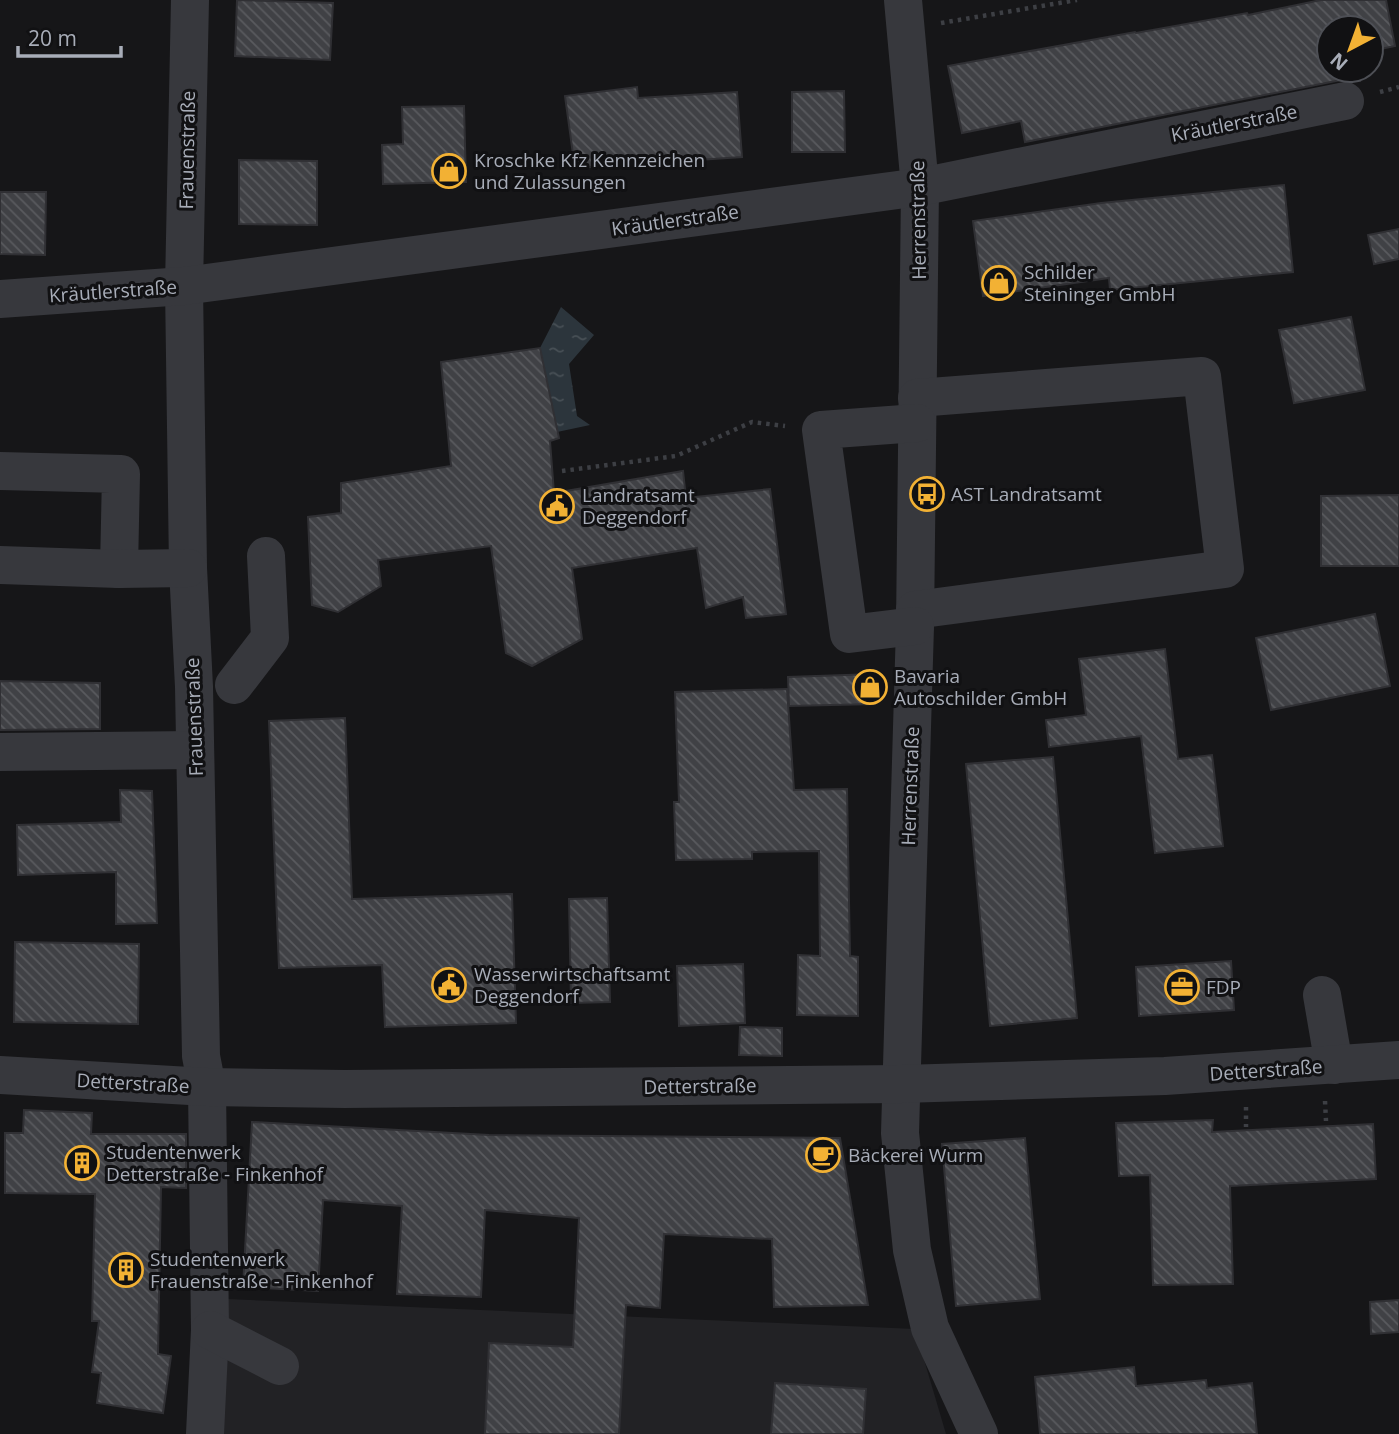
<svg xmlns="http://www.w3.org/2000/svg" width="1399" height="1434" font-family="'Open Sans',sans-serif">
<style>
.built{fill:#222225}
.water{fill:url(#water-ripples)}
.building{fill:url(#building-back-hatch);stroke:#303034;stroke-width:2}
.lines{fill:none;stroke-linecap:round;stroke-linejoin:round}
.path{stroke:#3d3f44;stroke-width:4.5;stroke-dasharray:3.5 5;stroke-linecap:butt}
.minor{stroke:#37383d;stroke-width:38}
.labels{text-anchor:middle;stroke-width:6;stroke-linejoin:round;paint-order:stroke}
.street-label{font-size:19px;fill:#a8adb8;stroke:#111113}
.poi-label{font-size:19px;fill:#a8adb8;stroke:#111113;text-anchor:start}
</style>
<defs>
<pattern id="water-ripples" width="26" height="14" patternUnits="userSpaceOnUse" patternTransform="scale(1.75)"><rect width="26" height="14" fill="#2c353c"/><path d="M2 4q2-2 4 0t4 0M15 11q2-2 4 0t4 0" fill="none" stroke="#485056"/></pattern>
<pattern id="building-back-hatch" width="6" height="6" patternUnits="userSpaceOnUse" patternTransform="scale(1.75)"><rect width="6" height="6" fill="#404145"/><path d="M-1 5l2 2M0 0l6 6M5-1l2 2" fill="none" stroke="#595a5e"/></pattern>
</defs>
<rect width="100%" height="100%" fill="#161618"/>
<polygon class="built" points="227,1299 915,1329 946,1434 217,1434"/>
<polygon class="water" points="561,307 594,335 569,364 577,416 590,425 557,432 540,348"/>
<g class="building">
<polygon points="237,0 333,3 330,60 235,56"/>
<polygon points="1321,0 1386,0 1395,46 1371,51 1371,28 1329,28 1329,70 1358,70 1360,81 1341,80 1025,142 1021,121 962,133 948,66 1135,32 1136,33 1247,13 1248,15"/>
<polygon points="637,87 638,98 737,92 742,157 683,161 682,156 575,169 565,96"/>
<polygon points="844,91 845,152 792,152 792,92"/>
<polygon points="464,106 466,182 383,184 382,145 403,144 402,107"/>
<polygon points="239,160 317,161 317,225 239,224"/>
<polygon points="1284,185 1293,272 1110,290 1109,278 983,296 973,221 1101,203"/>
<polygon points="0,192 46,192 45,255 0,254"/>
<polygon points="1399,229 1399,259 1374,264 1368,235"/>
<polygon points="1351,317 1365,390 1294,403 1279,330"/>
<polygon points="540,348 559,438 550,441 554,493 683,471 686,498 770,489 786,614 746,618 743,597 706,608 697,548 572,568 582,639 532,666 506,653 491,546 378,560 381,586 338,612 312,605 308,517 341,513 341,483 451,466 441,362"/>
<polygon points="1399,495 1399,566 1321,566 1321,496"/>
<polygon points="1375,614 1390,686 1271,710 1256,638"/>
<polygon points="1165,649 1178,759 1212,755 1223,846 1155,853 1141,736 1049,747 1046,720 1086,715 1079,659"/>
<polygon points="874,674 875,704 789,706 788,677"/>
<polygon points="0,681 100,683 100,729 0,730"/>
<polygon points="787,689 794,790 847,789 850,956 858,957 858,1016 797,1015 798,955 820,956 819,851 752,852 752,859 676,860 674,802 679,802 675,692"/>
<polygon points="345,718 352,899 512,894 516,1023 385,1027 382,965 279,968 269,721"/>
<polygon points="1053,757 1077,1018 990,1026 966,764"/>
<polygon points="120,790 152,791 157,923 116,924 116,872 18,875 17,825 121,822"/>
<polygon points="607,898 610,1002 571,1003 569,899"/>
<polygon points="15,942 139,944 138,1024 14,1022"/>
<polygon points="1231,961 1234,1010 1139,1016 1136,967"/>
<polygon points="743,964 745,1023 679,1026 677,966"/>
<polygon points="740,1027 782,1028 782,1056 739,1055"/>
<polygon points="24,1110 92,1113 91,1134 186,1134 186,1188 161,1187 158,1354 171,1356 163,1413 97,1403 101,1373 92,1372 99,1321 92,1321 95,1194 5,1193 5,1133 23,1133"/>
<polygon points="1213,1120 1212,1132 1373,1124 1376,1179 1230,1186 1233,1284 1153,1285 1150,1175 1119,1176 1116,1123"/>
<polygon points="252,1122 489,1135 840,1138 868,1305 774,1307 772,1239 664,1234 660,1308 626,1305 619,1434 485,1434 489,1343 573,1347 579,1218 485,1210 481,1297 397,1294 402,1206 323,1200 318,1291 243,1287"/>
<polygon points="1025,1138 1040,1299 956,1306 942,1144"/>
<polygon points="1399,1300 1399,1332 1371,1334 1370,1302"/>
<polygon points="1134,1367 1136,1386 1206,1380 1207,1388 1252,1383 1257,1434 1040,1434 1035,1377"/>
<polygon points="775,1383 866,1389 863,1434 771,1434"/>
</g>
<g class="lines">
<g class="path">
<polyline points="941,23 1077,0"/>
<polyline points="1380,92 1399,87"/>
<polyline points="562,471 676,456 752,422 785,426"/>
<polyline points="1325,1101 1326,1121"/>
<polyline points="1246,1107 1246,1127"/>
</g>
<g class="minor">
<polyline points="190,0 184,286 188,568 194,687 201,1056 207,1087 210,1330 205,1434"/>
<polyline points="903,0 920,187 915,626 900,1133 912,1250 930,1328 979,1434"/>
<polyline points="0,299 184,286 920,187 1345,101"/>
<polyline points="0,471 121,474 119,569"/>
<polyline points="0,565 119,569 188,568"/>
<polyline points="915,610 1225,569 1202,376 917,398"/>
<polyline points="915,626 849,634 821,430 917,423"/>
<polyline points="234,685 270,638 266,556"/>
<polyline points="0,752 195,750"/>
<polyline points="1322,995 1334,1065"/>
<polyline points="0,1075 207,1087 345,1089 902,1084 1165,1076 1399,1060"/>
<polyline points="210,1330 280,1366"/>
</g>
</g>
<defs>
<g id="shop-ring" transform="scale(1.75)"><circle r="9.5" fill="#111113" stroke="#f2b134" stroke-width="1.5"/><path d="M-5-2.5h2.3a2.7 3.5 0 0 1 5.4 0H5L5.5 6h-11ZM-1.5-2.5h3a1.5 2.3 0 0 0-3 0Z" fill="#f2b134"/></g>
<g id="bus-ring" transform="scale(1.75)"><circle r="9.5" fill="#111113" stroke="#f2b134" stroke-width="1.5"/><path d="M-5-6H5V4H4V6H2V4H-2V6H-4V4H-5ZM-3.5-4V0h7V-4ZM-3.5 1.2v1.5H-2V1.2ZM2 1.2v1.5H3.5V1.2Z" fill="#f2b134"/></g>
<g id="civic-ring" transform="scale(1.75)"><circle r="9.5" fill="#111113" stroke="#f2b134" stroke-width="1.5"/><path d="M-.6-6.5H3V-4.5H.6V-3L4-1V1h2V6H-6V1h2V-1L-.6-3ZM-1.2 2.5V6h2.4V2.5Z" fill="#f2b134"/></g>
<g id="office-ring" transform="scale(1.75)"><circle r="9.5" fill="#111113" stroke="#f2b134" stroke-width="1.5"/><path d="M-6-3h4V-5.5h4V-3h4V5H-6ZM-1-4.5V-3h2v-1.5ZM-6 0V1H6V0Z" fill="#f2b134"/></g>
<g id="cafe-ring" transform="scale(1.75)"><circle r="9.5" fill="#111113" stroke="#f2b134" stroke-width="1.5"/><path d="M-5.5-4.5H6V0H3Q3 3.5 0 3.5H-2.5Q-5.5 3.5-5.5 0ZM3-3.2v2h1.7v-2ZM-6 4.5H4V6H-6Z" fill="#f2b134"/></g>
<g id="building-ring" transform="scale(1.75)"><circle r="9.5" fill="#111113" stroke="#f2b134" stroke-width="1.5"/><path d="M-4-6H4V6H1V3H-1V6H-4ZM-2.5-4.3h1.7v1.8h-1.7ZM.8-4.3h1.7v1.8H.8ZM-2.5-1h1.7V.8h-1.7ZM.8-1h1.7V.8H.8Z" fill="#f2b134"/></g>
</defs>
<g fill-rule="evenodd">
<use href="#shop-ring" x="449" y="171"/>
<use href="#shop-ring" x="999" y="283"/>
<use href="#bus-ring" x="927" y="494"/>
<use href="#civic-ring" x="557" y="506"/>
<use href="#shop-ring" x="870" y="687"/>
<use href="#civic-ring" x="449" y="985"/>
<use href="#office-ring" x="1182" y="987"/>
<use href="#cafe-ring" x="823" y="1155"/>
<use href="#building-ring" x="82" y="1163"/>
<use href="#building-ring" x="126" y="1270"/>
</g>
<g class="labels">
<g class="street-label">
<text transform="translate(1234 123) rotate(-11)" y="7">Kräutlerstraße</text>
<text transform="translate(187 150) rotate(-89)" y="7">Frauenstraße</text>
<text transform="translate(675 220) rotate(-8)" y="7">Kräutlerstraße</text>
<text transform="translate(918 220) rotate(-91)" y="7">Herrenstraße</text>
<text transform="translate(113 291) rotate(-4)" y="7">Kräutlerstraße</text>
<text transform="translate(194 717) rotate(-92)" y="7">Frauenstraße</text>
<text transform="translate(910 786) rotate(-88)" y="7">Herrenstraße</text>
<text transform="translate(1266 1070) rotate(-4)" y="7">Detterstraße</text>
<text transform="translate(133 1083) rotate(3)" y="7">Detterstraße</text>
<text transform="translate(700 1086) rotate(-1)" y="7">Detterstraße</text>
</g>
<g class="poi-label">
<text x="474" y="167">Kroschke Kfz Kennzeichen<tspan x="474" dy="22">und Zulassungen</tspan></text>
<text x="1024" y="279">Schilder<tspan x="1024" dy="22">Steininger GmbH</tspan></text>
<text x="951" y="501">AST Landratsamt</text>
<text x="582" y="502">Landratsamt<tspan x="582" dy="22">Deggendorf</tspan></text>
<text x="894" y="683">Bavaria<tspan x="894" dy="22">Autoschilder GmbH</tspan></text>
<text x="474" y="981">Wasserwirtschaftsamt<tspan x="474" dy="22">Deggendorf</tspan></text>
<text x="1206" y="994">FDP</text>
<text x="106" y="1159">Studentenwerk<tspan x="106" dy="22">Detterstraße - Finkenhof</tspan></text>
<text x="848" y="1162">Bäckerei Wurm</text>
<text x="150" y="1266">Studentenwerk<tspan x="150" dy="22">Frauenstraße - Finkenhof</tspan></text>
</g>
</g>
<g transform="translate(1350 49) rotate(221)"><circle r="33" fill="#111113" stroke="#4d4f55" stroke-width="2"/>
<path d="M0-5L12 26L0 18L-12 26Z" fill="#f2b134"/>
<text y="-10" font-size="19" font-weight="bold" text-anchor="middle" fill="#a8adb8">N</text>
</g>
<path d="M18 46v10h103v-10" fill="none" stroke="#a8adb8" stroke-width="3.5"/>
<text x="28" y="46" font-size="21" fill="#a8adb8" stroke="#111113" stroke-width="5" paint-order="stroke">20 m</text>
</svg>
